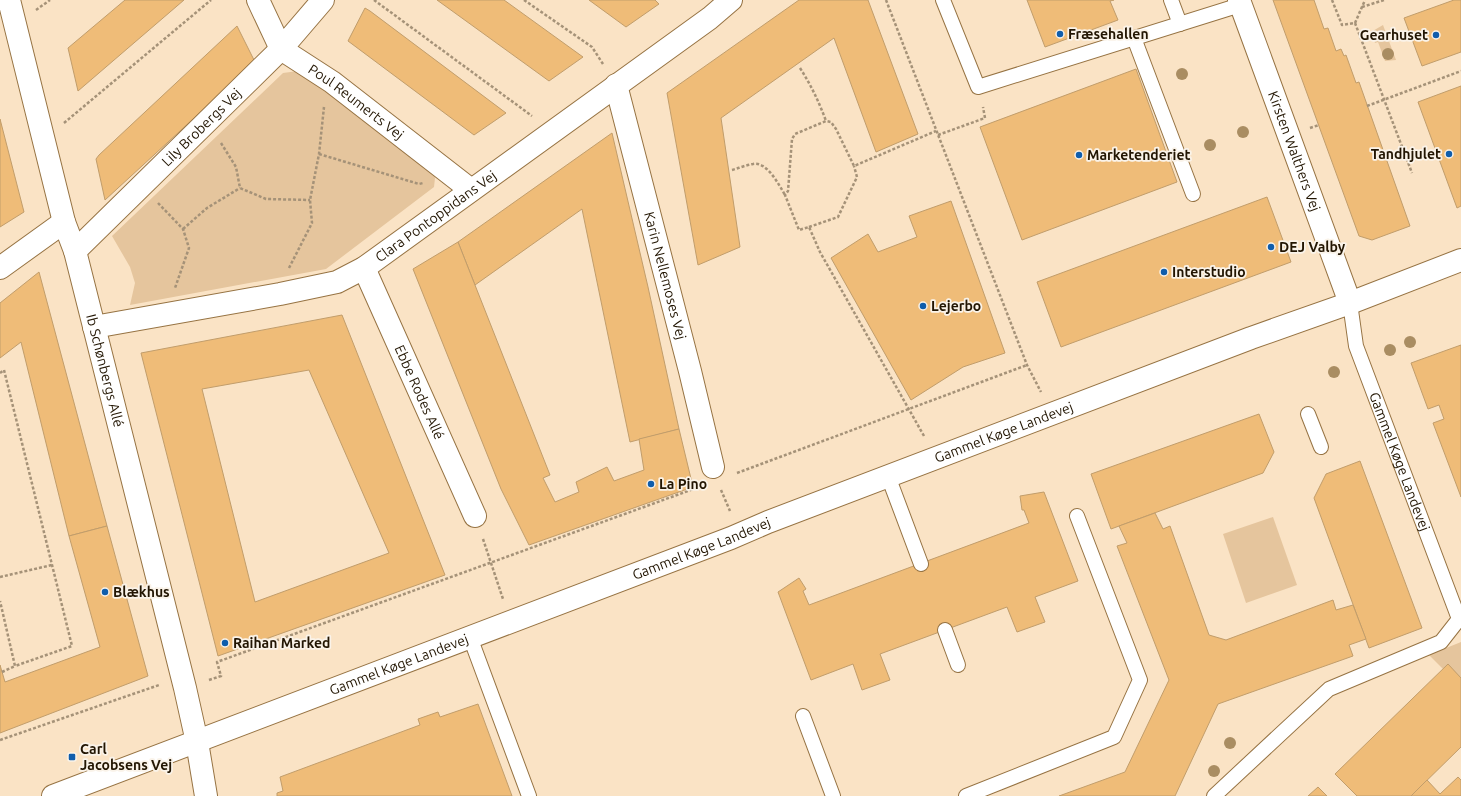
<svg xmlns="http://www.w3.org/2000/svg" width="1461" height="796" font-family="Ubuntu,sans-serif">
<style>
.green{fill:#e5c59d}
.building{fill:#efbc78;stroke:#c19d6b;fill-rule:evenodd}
.lines{fill:none;stroke-linecap:round;stroke-linejoin:round}
.service-casing{stroke:#967343;stroke-width:16}
.minor-casing{stroke:#967343;stroke-width:24}
.tertiary-casing{stroke:#967343;stroke-width:24}
.path{stroke:#a59278;stroke-width:2.5;stroke-dasharray:3 2;stroke-linecap:butt}
.service{stroke:#fff;stroke-width:14}
.minor{stroke:#fff;stroke-width:22}
.tertiary{stroke:#fff;stroke-width:22}
.tree{fill:#a98d62}
.poi-dot{fill:#0f5dac;stroke:#faf3e9;stroke-width:1.5}
.labels{text-anchor:middle;stroke-width:3.5;stroke-linejoin:round;paint-order:stroke}
.poi-label{font-size:14px;font-weight:bold;fill:#221502;stroke:#faf3e9;text-anchor:start}
.street-label{font-size:14px;fill:#221502;stroke:#faf3e9}
</style>
<rect width="100%" height="100%" fill="#fae3c5"/>
<g class="green">
<polygon points="1383,25 1396,60 1385,61 1378,42 1375,43 1371,32"/>
<polygon points="298,71 432,171 435,178 434,187 326,269 130,305 135,283 130,267 112,236 283,73"/>
<polygon points="1273,517 1297,585 1246,603 1223,534"/>
<polygon points="1461,642 1461,687 1429,655"/>
</g>
<g class="building">
<polygon points="125,0 184,0 78,91 68,48"/>
<polygon points="437,0 504,0 583,57 549,81"/>
<polygon points="589,0 655,0 659,4 626,27"/>
<polygon points="799,0 868,0 918,134 876,152 834,38 721,118 740,247 698,265 667,93"/>
<polygon points="1027,0 1114,0 1110,1 1118,20 1045,47"/>
<polygon points="1273,0 1314,0 1324,29 1328,28 1336,51 1341,49 1344,56 1346,55 1356,83 1359,82 1410,226 1372,240 1359,236"/>
<polygon points="1454,0 1461,0 1461,52 1422,66 1404,18"/>
<polygon points="365,8 370,11 506,113 474,135 348,41"/>
<polygon points="237,26 255,62 105,200 96,159 99,155"/>
<polygon points="1136,69 1177,182 1022,240 980,127"/>
<polygon points="1461,86 1461,206 1457,208 1418,102"/>
<polygon points="0,119 24,212 0,227"/>
<polygon points="612,133 648,287 679,429 630,442 582,209 475,285 458,242"/>
<polygon points="1267,197 1291,262 1061,347 1037,282"/>
<polygon points="951,201 1005,353 963,367 911,400 831,258 868,234 878,252 917,237 909,216"/>
<polygon points="458,242 550,475 543,478 555,502 579,492 576,482 607,467 614,481 644,470 639,439 679,429 693,487 529,545 501,489 413,269"/>
<polygon points="39,272 107,526 69,536 21,342 0,358 0,303"/>
<path d="M342 315 445 575 218 656 141 353ZM309 370 389 553 255 602 202 389Z"/>
<polygon points="1461,345 1461,497 1433,423 1444,419 1439,405 1428,409 1411,363"/>
<polygon points="1259,414 1274,452 1263,473 1111,529 1091,474"/>
<polygon points="1360,461 1422,628 1369,648 1314,498 1326,474"/>
<polygon points="1044,492 1078,581 1035,597 1045,622 1017,632 1007,607 880,654 890,680 862,690 853,664 811,680 778,592 799,578 806,589 803,591 809,605 1029,523 1024,510 1022,510 1020,496"/>
<polygon points="1155,513 1163,529 1170,526 1209,635 1226,640 1333,600 1336,610 1353,605 1366,639 1349,645 1353,656 1218,704 1175,796 1059,796 1125,772 1169,680 1117,546 1127,543 1119,526"/>
<polygon points="107,526 148,676 0,733 0,665 5,682 100,647 69,536"/>
<polygon points="1448,664 1461,678 1461,747 1411,796 1357,796 1335,774"/>
<polygon points="478,704 512,796 277,796 277,793 283,791 280,777 420,725 418,719 438,712 440,717"/>
<polygon points="1458,777 1461,780 1461,796 1411,796 1427,780 1440,794"/>
<polygon points="1318,787 1327,796 1308,796"/>
</g>
<g class="lines">
<g class="service-casing">
<g id="service">
<polyline points="943,0 978,87 1240,5"/>
<polyline points="1171,0 1180,24"/>
<polyline points="1134,38 1193,194"/>
<path id="s1" d="M1350 303 1356 346 1459 619 1461 618"/>
<polyline points="1308,414 1321,447"/>
<polyline points="888,476 921,564"/>
<polyline points="945,630 958,665"/>
<polyline points="470,637 529,796"/>
<polyline points="803,716 833,796"/>
<polyline points="966,796 1114,737 1140,680 1077,516"/>
<polyline points="1214,796 1329,689 1441,642 1459,619"/>
</g>
</g>
<g class="minor-casing">
<g id="minor">
<path id="s2" d="M9 0 64 222 75 251 185 688 197 742"/>
<path id="s3" d="M258 0 281 49 332 82 471 190"/>
<path id="s4" d="M1239 0 1350 303"/>
<path id="s5" d="M616 85 690 371 713 467"/>
<path id="s6" d="M75 251 281 49 323 0"/>
<polyline points="0,268 64,222"/>
<path id="s7" d="M364 268 475 516"/>
<path id="s8" d="M94 327 280 294 337 282 364 268 710 18 731 0"/>
</g>
</g>
<g class="tertiary-casing">
<g id="tertiary">
<polyline points="197,742 206,796"/>
<path id="s9" d="M53 796 731 538 768 522 1251 338 1350 303 1461 260"/>
</g>
</g>
<g class="path">
<polyline points="374,0 532,116"/>
<polyline points="524,0 592,47 603,64"/>
<polyline points="886,0 1027,365 1041,392"/>
<polyline points="1332,0 1342,25 1355,23 1412,173"/>
<polyline points="1362,7 1384,0"/>
<polyline points="36,10 50,0"/>
<polyline points="1355,23 1365,0"/>
<path d="M800 68C811 85 819 102 826 121"/>
<polyline points="1367,106 1461,71"/>
<polyline points="64,123 211,0"/>
<polyline points="1310,128 1319,125"/>
<polyline points="938,135 985,118 983,107"/>
<polyline points="221,143 236,167 240,188 266,199 310,200"/>
<polyline points="319,154 419,184 423,183"/>
<path d="M732 170C739 168 746 165 753 164 767 161 779 185 785 195"/>
<polyline points="158,203 183,229 189,248 175,288"/>
<polyline points="809,227 838,217 857,177 854,166"/>
<polyline points="183,229 207,208 240,188"/>
<polyline points="289,268 312,223 310,200 319,154 324,107"/>
<polyline points="0,373 4,370 72,646 15,666 0,601"/>
<polyline points="924,436 820,252 809,227 799,230 785,195 788,191 792,139 795,134 826,121 831,122 836,129 854,166 936,131"/>
<polyline points="737,473 1027,365"/>
<polyline points="721,490 730,511"/>
<polyline points="483,539 503,599"/>
<polyline points="0,577 52,565"/>
<polyline points="2,672 15,666"/>
<polyline points="209,680 221,676 217,662 699,487"/>
<polyline points="0,740 159,685"/>
</g>
<use href="#service" class="service"/>
<use href="#minor" class="minor"/>
<use href="#tertiary" class="tertiary"/>
</g>
<g class="tree">
<circle cx="1388" cy="54" r="6"/>
<circle cx="1182" cy="74" r="6"/>
<circle cx="1243" cy="132" r="6"/>
<circle cx="1210" cy="145" r="6"/>
<circle cx="1410" cy="342" r="6"/>
<circle cx="1390" cy="350" r="6"/>
<circle cx="1334" cy="372" r="6"/>
<circle cx="1230" cy="743" r="6"/>
<circle cx="1214" cy="771" r="6"/>
</g>
<g class="poi-dot">
<circle cx="1060" cy="34" r="4"/>
<circle cx="1436" cy="35" r="4"/>
<circle cx="1449" cy="154" r="4"/>
<circle cx="1079" cy="155" r="4"/>
<circle cx="1271" cy="247" r="4"/>
<circle cx="1164" cy="272" r="4"/>
<circle cx="923" cy="306" r="4"/>
<circle cx="651" cy="484" r="4"/>
<circle cx="105" cy="592" r="4"/>
<circle cx="225" cy="643" r="4"/>
<rect x="68" y="753" width="8" height="8" rx="2"/>
</g>
<g class="labels">
<g class="poi-label">
<text x="1068" y="39">Fræsehallen</text>
<text x="1428" y="40" text-anchor="end">Gearhuset</text>
<text x="1441" y="159" text-anchor="end">Tandhjulet</text>
<text x="1087" y="160">Marketenderiet</text>
<text x="1279" y="252">DEJ Valby</text>
<text x="1172" y="277">Interstudio</text>
<text x="931" y="311">Lejerbo</text>
<text x="659" y="489">La Pino</text>
<text x="113" y="597">Blækhus</text>
<text x="233" y="648">Raihan Marked</text>
<text x="80" y="754">Carl<tspan x="80" dy="16">Jacobsens Vej</tspan></text>
</g>
<g class="street-label">
<text dy="5" stroke="none"><textPath href="#s3" startOffset="146">Poul Reumerts Vej</textPath></text>
<text dy="5" stroke="none"><textPath href="#s6" startOffset="177">Lily Brobergs Vej</textPath></text>
<text dy="5" stroke="none"><textPath href="#s4" startOffset="161">Kirsten Walthers Vej</textPath></text>
<text dy="5" stroke="none"><textPath href="#s8" startOffset="366">Clara Pontoppidans Vej</textPath></text>
<text dy="5" stroke="none"><textPath href="#s5" startOffset="197">Karin Nellemoses Vej</textPath></text>
<text dy="5" stroke="none"><textPath href="#s2" startOffset="383">Ib Schønbergs Allé</textPath></text>
<text dy="5" stroke="none"><textPath href="#s7" startOffset="136">Ebbe Rodes Allé</textPath></text>
<text dy="5" stroke="none"><textPath href="#s9" startOffset="1018">Gammel Køge Landevej</textPath></text>
<text dy="5" stroke="none"><textPath href="#s1" startOffset="167">Gammel Køge Landevej</textPath></text>
<text dy="5" stroke="none"><textPath href="#s9" startOffset="694">Gammel Køge Landevej</textPath></text>
<text dy="5" stroke="none"><textPath href="#s9" startOffset="370">Gammel Køge Landevej</textPath></text>
</g>
</g>
</svg>
